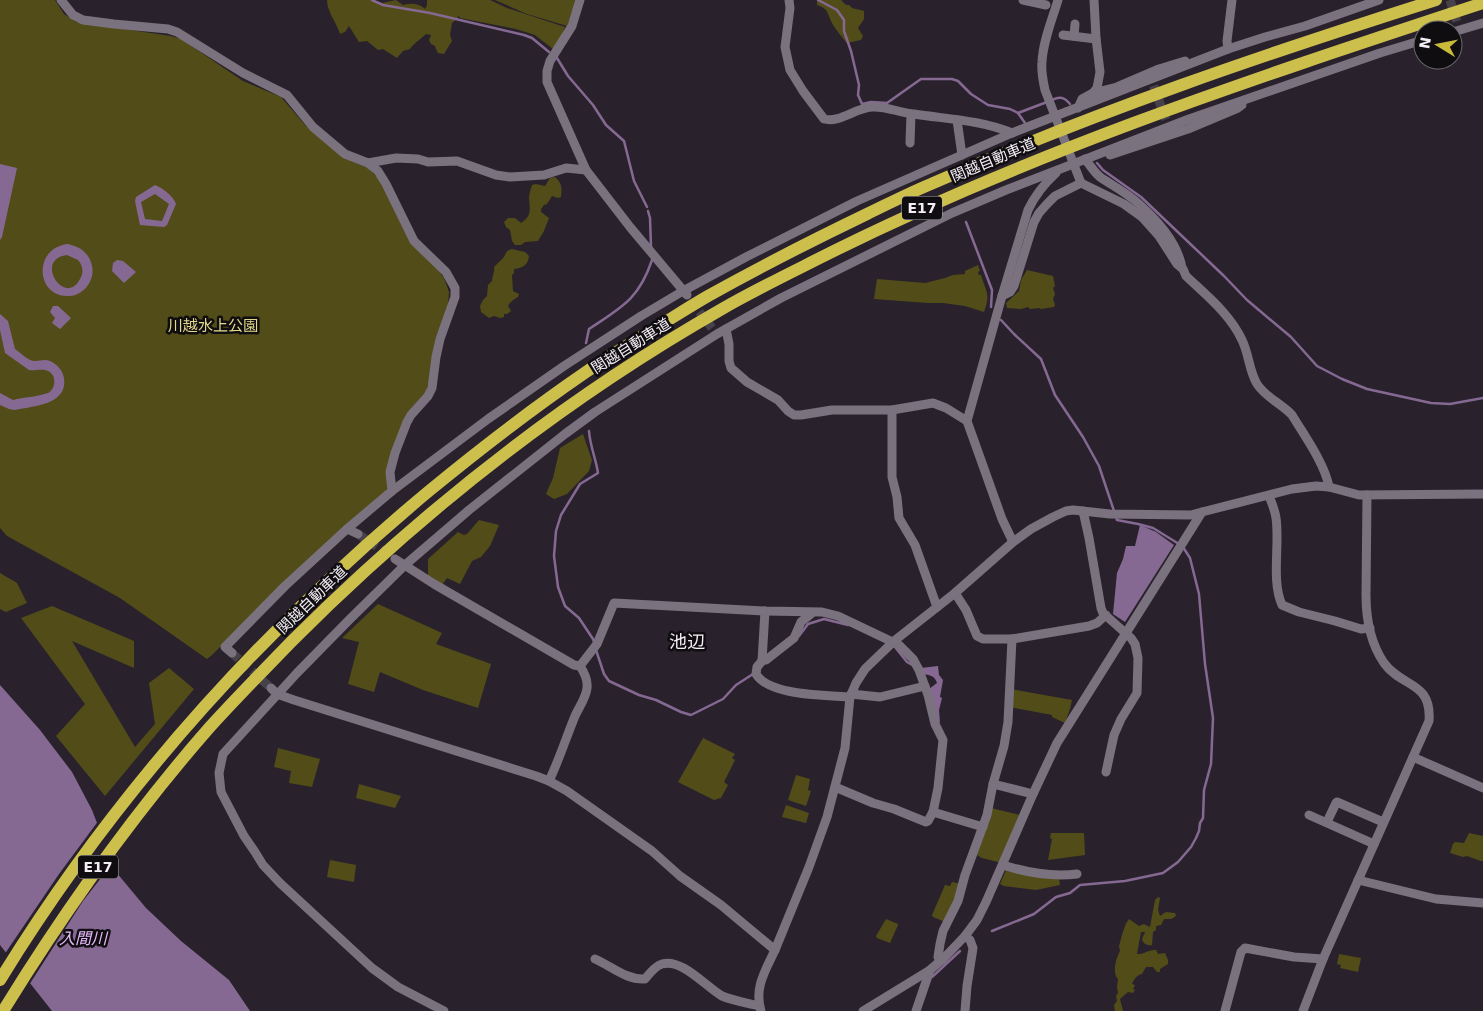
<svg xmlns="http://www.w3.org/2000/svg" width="1483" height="1011" font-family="'DejaVu Sans','Noto Sans JP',sans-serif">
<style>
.green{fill:#524c18}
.water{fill:#866993;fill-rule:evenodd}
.pier{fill:#29222c}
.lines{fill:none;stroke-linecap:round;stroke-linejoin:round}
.stream{stroke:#866993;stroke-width:2.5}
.minor-tunnel{stroke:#47414a;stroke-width:9;stroke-dasharray:9 4.5;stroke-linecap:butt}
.minor{stroke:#7a727e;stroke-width:9}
.highway{stroke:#cdbf4c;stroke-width:12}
.labels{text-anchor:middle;stroke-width:5;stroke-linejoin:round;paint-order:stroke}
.shield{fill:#100d11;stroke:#aeaab0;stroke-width:1}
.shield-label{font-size:14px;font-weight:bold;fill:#f2eef4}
.street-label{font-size:15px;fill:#f2eef4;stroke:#100d11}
.park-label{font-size:15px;fill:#e3da89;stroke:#100d11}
.water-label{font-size:16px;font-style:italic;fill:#e6b9fb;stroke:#100d11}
.quarter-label{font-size:18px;fill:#f2eef4;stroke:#100d11}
</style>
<rect width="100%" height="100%" fill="#29222c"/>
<g class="green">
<polygon points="0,0 55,0 64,14 76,22 171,36 181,39 243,81 281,97 306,126 344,158 368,168 378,178 408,238 438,270 444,278 449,292 448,306 435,340 429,381 426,392 414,405 404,418 386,492 273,594 212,655 207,659 120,598 7,536 0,528"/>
<path d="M327 0H374L382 3 396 0 403 5C411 3 419 3 425 9L427 5V0H490L507 8 565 27 561 37 553 49 535 35 516 29 460 18 458 15V18L452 23 450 35 452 41 444 54 438 53 436 49 435 46 431 44 429 40 431 35 426 34C420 40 414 43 410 49L403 51 397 58 383 49 378 50 367 41 359 42 349 26 345 32 340 34C337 23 327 12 327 0Z"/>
<polygon points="495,0 576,0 574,9 567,26 527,14"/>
<path d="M817 0H841L846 5H849L852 8 864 11V19L858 28 863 36 861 40 847 43C844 40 834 27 832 23 827 13 829 9 817 5Z"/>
<path d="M555 177C562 183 562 188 561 197L558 198 552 196 547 204 544 205 541 209V212L549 218 544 231 538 241 525 242 521 245H515L512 241 510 230 506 227 504 222 508 218H515L521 223C532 216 530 209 529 198 529 193 531 189 532 185L536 184 545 186 550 178Z"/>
<path d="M512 249 525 252 529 256C528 265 523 268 514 269V273L512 275 513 291 519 294 518 297C514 299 510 302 508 306L511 311 507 314H504V317L500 318 494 316 489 318 481 312 480 306 483 300 487 296 488 285 492 281C492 276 495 272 494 267L504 257 507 251Z"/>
<path d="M978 265 980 271 978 272 979 275H981C986 292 991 294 984 312L965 306 943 303H928L874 299 877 279 925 283 945 278 953 275 965 274V271Z"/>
<polygon points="1027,270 1053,276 1055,286 1053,288 1055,294 1053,299 1055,305 1054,307 1041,309 1039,308 1030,309 1028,307 1021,309 1007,308 1006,303 1019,291 1021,280"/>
<polygon points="583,434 592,460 589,471 567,494 554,499 546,494 553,478 560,448"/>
<polygon points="479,520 499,525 490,546 481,557 472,561 460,584 447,578 442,585 428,577 428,559 458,532 464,535 467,534"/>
<polygon points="0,573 17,583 27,603 6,612 0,609"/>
<polygon points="378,604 442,633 436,644 491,664 478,708 423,690 380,672 374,692 348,684 359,642 342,638"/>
<polygon points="52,606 134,641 134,668 72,641 135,747 155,724 149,683 169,668 194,689 105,796 56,736 85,704 21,618"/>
<polygon points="1011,689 1072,700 1070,709 1065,723 1052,717 1052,715 1010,707"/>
<polygon points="703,738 735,754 732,758 735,760 724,782 728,785 721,798 714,800 678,782"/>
<polygon points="278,748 320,759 312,787 289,783 291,771 274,767"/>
<polygon points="796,775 810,779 808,790 811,791 806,806 788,800"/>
<polygon points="359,784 401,796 395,808 356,798"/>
<polygon points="786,805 809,813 806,823 782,817"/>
<polygon points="991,808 1020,815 999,862 998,862 982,858 977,855"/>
<polygon points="1051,833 1084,833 1085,855 1048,860 1052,839 1050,838"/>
<polygon points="1469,833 1483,836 1483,861 1481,861 1467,856 1463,857 1450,853 1453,844 1455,842 1464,843"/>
<polygon points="330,860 356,865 354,882 327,877"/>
<polygon points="1006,870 1059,879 1060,885 1036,890 1004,886 1000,884"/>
<polygon points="952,882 962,884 945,922 933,917 932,915 945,885 950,886"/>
<path d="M1158 897 1160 898 1158 910 1160 916 1166 912 1175 913 1176 916 1171 919H1164L1161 925 1156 926V930L1153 932 1152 945C1148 946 1143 944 1142 939L1145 932H1141L1137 954C1143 955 1149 949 1156 950L1158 954 1165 953 1168 960V964L1160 969V972H1157L1153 967H1146L1142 974C1137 975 1134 979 1132 984L1135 985 1133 989 1135 990 1133 993 1128 992 1120 999 1123 1011H1115L1114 1005 1117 1001 1116 996 1118 993 1117 987 1118 979C1112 973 1116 958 1120 951L1119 946C1122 937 1123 927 1129 919L1139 926 1144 924 1150 927 1155 900Z"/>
<polygon points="886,919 898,924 898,925 890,943 877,938 876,936"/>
<polygon points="1339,954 1361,958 1358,972 1340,968 1341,965 1337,964"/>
</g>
<g class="water">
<polygon points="0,164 17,168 2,237 0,240"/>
<path d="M155 185C163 188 174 197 176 204L167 225 164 227 140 225 135 201 136 197ZM155 194 169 204 162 221 145 219 141 202Z"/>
<path d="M68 244C71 245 76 246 79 248 92 255 97 273 88 285 84 291 77 296 69 296 36 298 32 248 68 244ZM67 255 78 260C83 266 84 272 80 279 65 308 33 259 67 255Z"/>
<polygon points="117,260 123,261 136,272 124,283 112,271 113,263"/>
<polygon points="53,306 58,306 71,318 60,329 52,323 55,318 50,312"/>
<path d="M0 314 8 321 15 349C21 353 28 361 35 361 40 361 45 359 50 361 57 364 63 371 64 378 68 405 33 406 15 410L9 409 0 405V393L13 400C24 397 37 397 48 393 56 389 57 375 48 371 43 368 35 371 29 370L5 353 0 330Z"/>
<polygon points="1140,525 1156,532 1174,545 1125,622 1113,614 1117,573 1123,559 1126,546 1135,546"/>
<path d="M938 666 939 675 943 680 940 697 942 698 939 710 940 723 937 722 929 689 937 683C935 676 930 675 923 674L921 668Z"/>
<polygon points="0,685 40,730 72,772 92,810 116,872 146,908 181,941 229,980 250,1011 52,1011 0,945"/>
</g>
<polygon class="pier" points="99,820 115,860 83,901 29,985 4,955 59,874"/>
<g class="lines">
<g class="stream">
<polyline points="372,0 383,5 430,13 524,35 532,38 549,52"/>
<polyline points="818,0 837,10 844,20 844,31 851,51 859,85 858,95 862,104 871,102 887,103 921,79 952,79 958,81 971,94 988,105 1010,109 1018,113 1025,123"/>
<polyline points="557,58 568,76 593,105 606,125 624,141 634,181 647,207"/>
<path d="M1052 100C1060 96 1064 97 1070 104"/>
<polyline points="1018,113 1047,102"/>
<polyline points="1097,163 1103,170 1141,197 1224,276 1247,300 1291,337 1317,366 1342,379 1367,389 1431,403 1450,404 1483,398"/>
<polyline points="648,211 650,218 651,247"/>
<polyline points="966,222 992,290 991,307"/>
<polyline points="1001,320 1014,334 1041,359 1055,395 1083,437 1099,466 1117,520 1138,524 1153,528 1179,544"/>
<path d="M586 343 589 329C622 307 639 299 652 260"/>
<path d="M589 431C590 446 596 459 598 473L580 484 561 515 556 531 554 556 558 587 565 606 579 618 593 639 594 642"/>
<polyline points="799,636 808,624 824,619 848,625"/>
<polyline points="895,647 907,662 914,666"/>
<polyline points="596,650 604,674 609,681 639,695 656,700 681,712 691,715 723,699 736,685 753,674"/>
<polyline points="992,931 1034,914 1056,897 1070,893 1080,885 1125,881 1163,873 1178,862 1191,847 1196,838 1199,831 1200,823 1203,818 1204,790 1211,764 1213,718 1205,664 1199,594 1190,558 1183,547"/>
<polyline points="932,977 960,951"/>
</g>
<g class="minor-tunnel">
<polyline points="1450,0 1457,22"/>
<polyline points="1149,73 1171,134"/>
<polyline points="691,301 712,328"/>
<polyline points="358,534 389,555"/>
<polyline points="232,653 271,688"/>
</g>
<g class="minor">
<polyline points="61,0 73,15 83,20 114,24 168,29 177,32 243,73 287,95 313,127 345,154 368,163 378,171 386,184 414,241 446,272 455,288 455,297 440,339 436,357 432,388 428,396 411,415 407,422 395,453 390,472 392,491"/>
<polyline points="580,0 572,26 550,61 547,71 547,82 586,170 630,227 687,295"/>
<path d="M789 0 790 8 785 47 790 70 803 91 824 119C840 123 855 108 872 107 886 106 900 113 914 114 946 119 981 120 1012 133"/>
<polyline points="1023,0 1046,5"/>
<path d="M1058 0C1052 20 1043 41 1042 62 1041 71 1043 81 1045 90L1081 183"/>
<polyline points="1453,32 1483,23"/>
<polyline points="1063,35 1096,39"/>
<polyline points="1074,36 1075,24"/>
<polyline points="1228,49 1227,41 1232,0"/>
<polyline points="1093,93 1117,87 1159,69 1185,61"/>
<polyline points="1078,108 1082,99 1093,93 1097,88 1100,72 1096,38 1094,0"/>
<polyline points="957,120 962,155"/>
<polyline points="910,143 911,114"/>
<polyline points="1110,155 1188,129 1238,108 1242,105"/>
<path d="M1085 159C1090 165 1094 172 1100 177 1113 186 1127 193 1139 204 1157 220 1178 244 1182 268"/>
<polyline points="368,163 396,158 418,159 428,162 457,161 496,175 510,177 544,175 566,168 586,170"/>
<path d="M1002 296 1010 292 1014 286 1034 222 1039 213 1047 204 1055 196 1081 183 1124 204 1142 217 1159 236 1177 264 1183 269 1186 276C1206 295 1230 314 1242 340 1249 354 1249 371 1257 384 1266 398 1281 403 1292 415 1304 435 1325 464 1329 487"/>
<polyline points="726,329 729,344 729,361 731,368 747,382 778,400 788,411 794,415 801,415 832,410 892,410 933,403 946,408 967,421"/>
<polyline points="892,410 892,477 897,497 899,518 915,545 937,607"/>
<path d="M1269 496C1272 503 1275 511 1276 518 1280 545 1271 580 1282 605L1299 612 1335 621 1361 629 1370 628"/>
<polyline points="1083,511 1089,538 1101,608 1103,613 1131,638 1135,644 1138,658 1137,693 1121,719 1114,735 1106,772"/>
<polyline points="347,529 358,534"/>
<path d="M1013 542 1002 519 967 421 1002 296 1028 210C1035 195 1044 184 1056 173"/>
<path d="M395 559 434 584 574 665 580 666C584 672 588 680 587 688 586 698 579 707 575 716 566 738 559 760 549 781"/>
<polyline points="955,593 966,610 977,636 983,639 1012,639 1089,626 1097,623 1106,615"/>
<path d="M812 613 801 622 794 638 766 660 762 661 757 667 756 674C769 696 826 695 850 697"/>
<polyline points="232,653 225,647 285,586 347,529 392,491 488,419 564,366 641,316 683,291 746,257 857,201 1012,133 1228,49 1265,37 1305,26 1379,0"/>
<polyline points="762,661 765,611"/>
<polyline points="580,666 597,644 614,603 765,611 822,612 838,616 899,645 913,659 919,670 928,695 935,724 943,740 938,788 933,812"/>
<path d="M271 688 277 694 294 700 536 776 549 781 567 791 652 851 680 876 721 905 775 950C765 971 754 988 761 1011"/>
<polyline points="851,694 880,697 925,686"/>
<polyline points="1413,757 1483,788"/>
<polyline points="993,784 1033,794"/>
<polyline points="835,787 873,803 894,809 926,822 928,821 933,812 983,827"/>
<polyline points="1309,815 1374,844"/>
<polyline points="1327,822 1336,803 1337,802 1383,822"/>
<path d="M1003 865C1028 873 1051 877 1077 874"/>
<polyline points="1358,880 1436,899 1483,903"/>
<polyline points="775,950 809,867 827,817 845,748 850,697 856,683 865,669 894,641 955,593 1013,542 1031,529 1053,517 1066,511 1073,510 1110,514 1191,515 1202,512"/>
<path d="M595 959C611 966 626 980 645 979 649 974 655 966 662 964 682 958 706 987 722 996 734 1001 747 1003 759 1006"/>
<polyline points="942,960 938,957 940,944 943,931 958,901 965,875 987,815 993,784 1004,746 1008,722 1012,639"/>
<polyline points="444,1011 398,987 372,968 280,883 263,865 255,852 244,836 221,792 219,773 223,754 297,673 351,618 405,565 469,510 565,434 595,412 717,334 781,298 952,213 1006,190 1189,119 1380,53 1423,40"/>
<polyline points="863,1011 930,970 945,957 965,936 977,920 986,902 1033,794 1057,743 1202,512 1292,489 1316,486 1329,487 1359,495 1483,494"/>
<polyline points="916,1011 930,970"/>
<polyline points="965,1011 967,986 973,948 970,940 965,936"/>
<polyline points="1225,1011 1241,952 1245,948 1294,957 1323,959"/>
<path d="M1303 1011 1323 959 1429 721C1432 681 1402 688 1384 663 1371 644 1366 618 1366 595L1367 495"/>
</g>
<g class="highway">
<path d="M0 980C114 794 262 630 429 491 480 449 532 409 586 372 608 357 631 343 654 329 672 318 689 307 708 296 760 267 813 240 867 214 888 204 909 193 931 184 1095 112 1265 54 1436 0"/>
<path d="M3 1011C64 912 132 816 209 728 236 698 264 670 292 641 421 512 564 399 722 309 748 294 776 280 804 266 1020 155 1252 79 1483 3"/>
</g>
</g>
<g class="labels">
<g class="shield">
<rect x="902" y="196.5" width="40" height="23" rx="4"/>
<rect x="78" y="855.5" width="40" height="23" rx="4"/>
</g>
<g class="shield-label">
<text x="922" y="213">E17</text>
<text x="98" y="872">E17</text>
</g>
<g class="street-label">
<text transform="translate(993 160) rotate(-23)" y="5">関越自動車道</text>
<text transform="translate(631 346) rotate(-32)" y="5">関越自動車道</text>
<text transform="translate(312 600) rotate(-44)" y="5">関越自動車道</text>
</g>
<g class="park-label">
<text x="213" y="331">川越水上公園</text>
</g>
<g class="water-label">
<text x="83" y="944">入間川</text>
</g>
<g class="quarter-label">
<text x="687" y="648">池辺</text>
</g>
</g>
<g transform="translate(1438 45) rotate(280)"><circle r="24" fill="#100d11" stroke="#6a676c"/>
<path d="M0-4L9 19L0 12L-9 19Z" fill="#c9ba3a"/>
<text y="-8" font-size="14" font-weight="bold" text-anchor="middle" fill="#f2eef4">N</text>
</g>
</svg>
